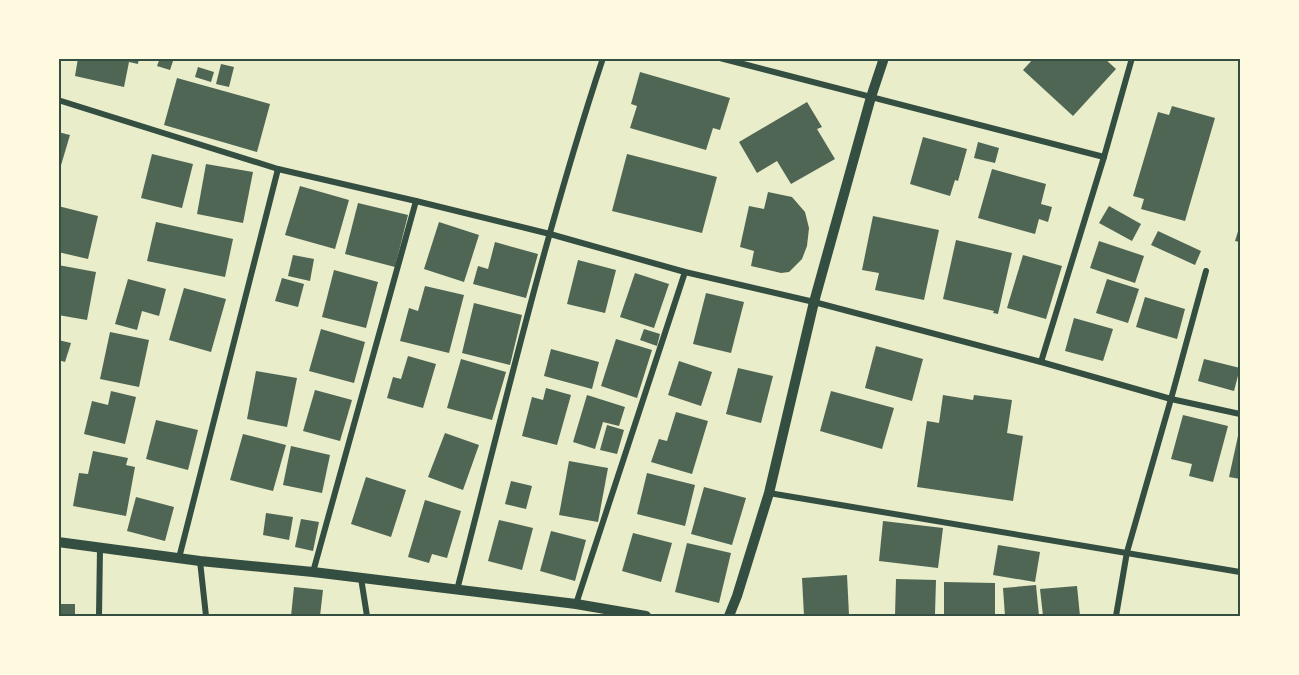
<svg xmlns="http://www.w3.org/2000/svg" width="1299" height="675" font-family="'PT Serif',serif">
<style>
.building{fill:#4f6655}
.lines{fill:none;stroke-linecap:round;stroke-linejoin:round}
.minor{stroke:#344e41;stroke-width:6}
.tertiary{stroke:#344e41;stroke-width:10}
.neatline{fill:none;stroke:#344e41;stroke-width:2}
</style>
<rect width="100%" height="100%" fill="#e9edc9"/>
<g class="building">
<polygon points="78,58 139,58 138,64 129,62 124,87 75,76"/>
<polygon points="160,58 174,58 170,70 157,66"/>
<polygon points="1034,58 1104,58 1116,69 1073,116 1023,70"/>
<polygon points="221,64 234,67 229,87 216,84"/>
<polygon points="198,67 214,72 211,82 195,77"/>
<polygon points="640,72 730,98 720,130 713,128 706,150 630,128 637,106 631,104"/>
<polygon points="177,78 270,104 257,152 164,125"/>
<polygon points="807,102 822,127 817,129 835,159 791,184 777,161 757,173 739,142"/>
<polygon points="1172,106 1215,118 1185,221 1141,209 1144,199 1133,196 1158,112 1169,115"/>
<polygon points="58,132 70,135 59,172 58,172"/>
<polygon points="923,137 967,149 958,181 955,180 950,196 910,184"/>
<polygon points="978,142 999,148 995,163 974,158"/>
<polygon points="152,154 193,164 182,208 141,198"/>
<polygon points="627,154 717,177 702,233 612,211"/>
<polygon points="206,164 253,172 243,223 197,214"/>
<polygon points="992,169 1046,184 1041,204 1052,207 1048,222 1039,219 1035,234 978,218"/>
<polygon points="300,186 349,200 335,249 285,235"/>
<polygon points="768,192 792,197 805,212 809,228 807,246 802,259 789,272 781,273 751,266 754,251 740,247 749,206 764,209"/>
<polygon points="358,203 408,215 395,267 345,254"/>
<polygon points="58,206 98,216 88,259 58,252"/>
<polygon points="1109,206 1141,224 1132,241 1099,223"/>
<polygon points="873,216 939,230 924,300 875,290 879,273 862,270"/>
<polygon points="156,222 233,239 225,277 147,261"/>
<polygon points="439,222 479,235 464,282 424,269"/>
<polygon points="1240,225 1240,242 1235,241"/>
<polygon points="1158,231 1201,251 1195,265 1151,245"/>
<polygon points="956,240 1012,253 998,314 993,313 994,311 943,299"/>
<polygon points="1099,241 1144,256 1135,283 1090,268"/>
<polygon points="495,242 538,254 526,298 473,284 478,266 488,269"/>
<polygon points="293,255 314,259 310,281 288,276"/>
<polygon points="1023,255 1062,266 1046,319 1007,308"/>
<polygon points="578,260 616,270 605,313 567,304"/>
<polygon points="58,265 96,272 87,320 58,315"/>
<polygon points="334,270 378,282 366,328 322,317"/>
<polygon points="635,273 669,284 654,328 620,317"/>
<polygon points="282,278 304,284 298,307 275,301"/>
<polygon points="128,279 166,289 159,316 142,311 137,330 115,324"/>
<polygon points="1107,279 1139,289 1128,323 1096,313"/>
<polygon points="425,286 464,295 449,353 400,341 409,308 418,311"/>
<polygon points="184,288 226,299 211,352 169,340"/>
<polygon points="706,293 744,302 731,353 693,344"/>
<polygon points="1145,297 1185,309 1177,339 1136,327"/>
<polygon points="474,303 522,315 510,365 462,353"/>
<polygon points="1074,318 1113,329 1103,361 1065,351"/>
<polygon points="321,329 365,342 354,383 309,371"/>
<polygon points="644,329 660,334 657,346 640,340"/>
<polygon points="110,332 149,340 139,387 100,379"/>
<polygon points="616,339 652,350 637,398 601,386"/>
<polygon points="58,340 71,343 65,362 58,360"/>
<polygon points="876,346 923,359 912,401 865,388"/>
<polygon points="551,349 599,362 592,389 544,376"/>
<polygon points="408,356 436,364 423,408 387,398 393,377 401,379"/>
<polygon points="461,359 506,372 492,420 447,408"/>
<polygon points="1204,359 1240,368 1234,391 1198,381"/>
<polygon points="679,361 712,372 701,406 668,395"/>
<polygon points="738,368 773,376 761,423 726,414"/>
<polygon points="256,371 297,378 287,427 247,419"/>
<polygon points="546,388 571,395 557,445 522,436 532,397 543,400"/>
<polygon points="315,390 352,400 340,441 303,431"/>
<polygon points="111,391 136,397 125,444 84,434 92,401 108,405"/>
<polygon points="831,391 894,408 882,449 820,431"/>
<polygon points="587,395 625,407 619,426 603,422 595,449 573,442"/>
<polygon points="943,395 973,400 974,395 1012,400 1007,433 1023,436 1013,501 917,487 927,421 939,423"/>
<polygon points="676,412 708,421 692,474 651,462 659,439 667,441"/>
<polygon points="1183,415 1228,426 1213,482 1189,476 1192,464 1171,459"/>
<polygon points="156,420 198,430 188,470 146,459"/>
<polygon points="607,425 624,430 617,454 600,450"/>
<polygon points="445,433 479,445 463,490 428,477"/>
<polygon points="243,434 286,445 273,491 230,480"/>
<polygon points="1238,436 1240,437 1240,479 1229,477"/>
<polygon points="291,446 330,455 322,493 283,485"/>
<polygon points="93,451 128,458 126,465 135,467 126,516 73,506 79,473 88,474"/>
<polygon points="569,461 608,468 598,522 559,515"/>
<polygon points="647,473 695,485 685,526 637,514"/>
<polygon points="366,477 406,490 391,537 351,524"/>
<polygon points="511,481 532,486 526,509 505,504"/>
<polygon points="704,487 746,498 732,545 691,534"/>
<polygon points="136,497 174,507 165,541 127,531"/>
<polygon points="425,500 461,511 447,558 432,554 429,563 408,557"/>
<polygon points="266,513 293,517 289,540 263,535"/>
<polygon points="301,519 319,522 313,551 295,547"/>
<polygon points="499,520 533,528 522,570 488,561"/>
<polygon points="883,521 943,528 938,568 879,561"/>
<polygon points="551,531 586,540 575,581 540,571"/>
<polygon points="633,533 672,543 661,582 622,571"/>
<polygon points="687,543 731,553 719,603 675,592"/>
<polygon points="998,545 1040,552 1035,582 993,575"/>
<polygon points="847,575 849,615 804,616 802,578"/>
<polygon points="896,579 936,580 935,614 921,614 921,616 895,616"/>
<polygon points="944,582 995,583 995,616 944,616"/>
<polygon points="1036,585 1039,616 1005,616 1003,588"/>
<polygon points="1077,586 1080,616 1043,616 1040,589"/>
<polygon points="294,587 323,590 320,616 291,616"/>
<rect x="58" y="604" width="17" height="12"/>
</g>
<g class="lines">
<g class="minor">
<polyline points="720,58 1104,157"/>
<polyline points="58,100 278,169 416,201 550,234 685,272 814,302 1041,362 1171,399 1240,414"/>
<polyline points="1041,362 1104,157 1132,58"/>
<polyline points="769,493 1240,572"/>
<polyline points="179,558 278,169"/>
<polyline points="200,561 206,616"/>
<polyline points="313,572 416,201"/>
<polyline points="361,578 367,616"/>
<path d="M457 590C503 412 545 233 603 58"/>
<polyline points="576,604 685,272"/>
<polyline points="99,616 100,548"/>
<polyline points="1116,616 1127,552 1171,399 1206,271"/>
</g>
<g class="tertiary">
<polyline points="58,542 200,561 313,572 576,604 646,616"/>
<polyline points="729,616 737,596 769,493 814,302 871,97 884,58"/>
</g>
</g>
<rect width="1299" height="675" fill="none" stroke="#fefae0" stroke-width="120"/>
<rect x="60" y="60" width="1179" height="555" class="neatline"/>
</svg>
